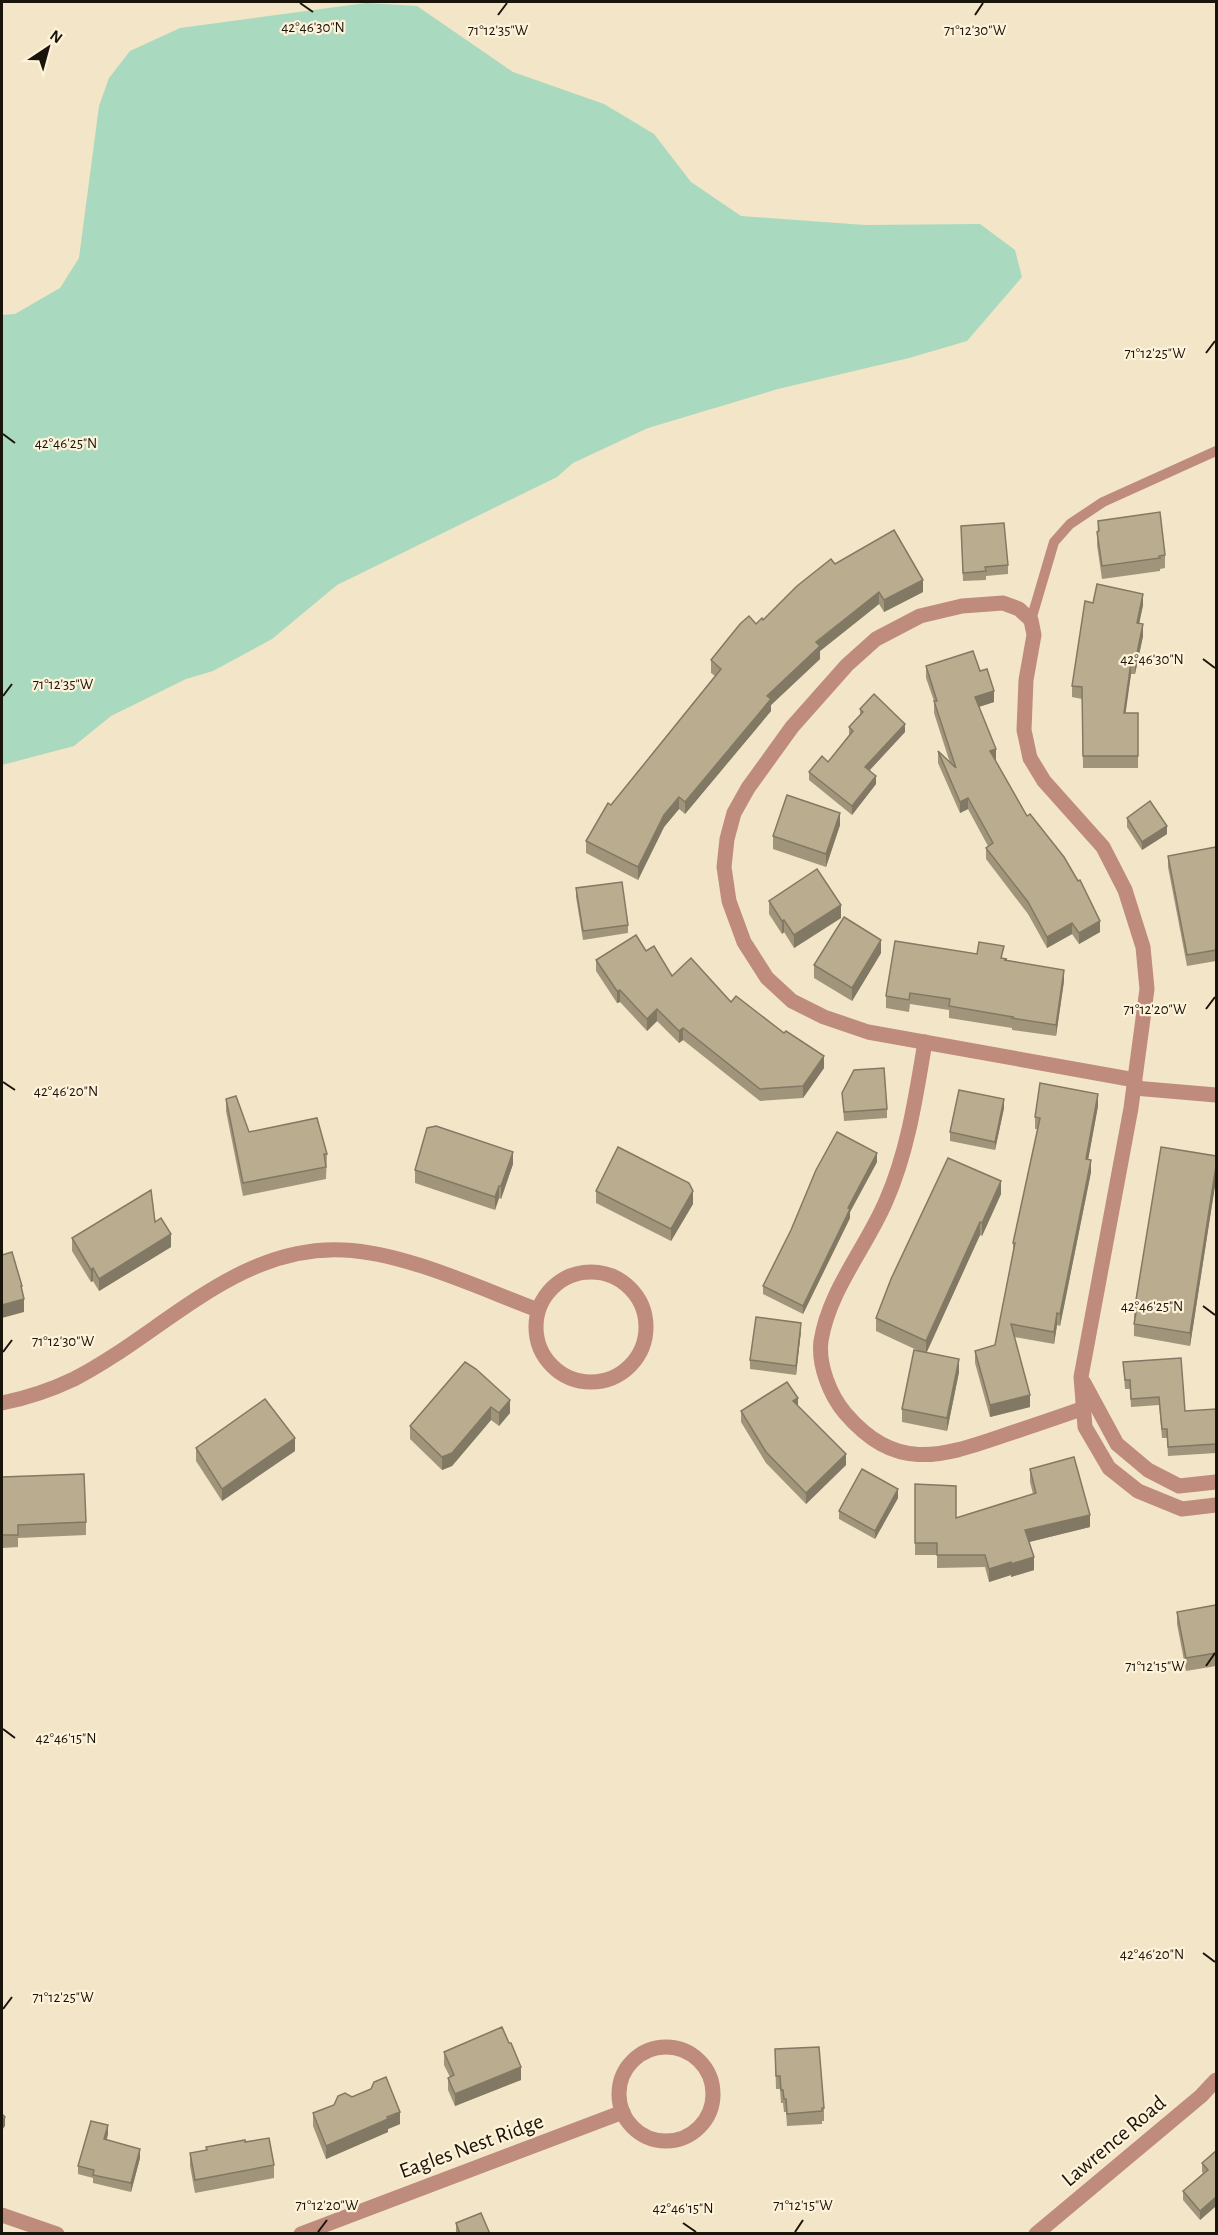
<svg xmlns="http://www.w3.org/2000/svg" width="1218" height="2235" font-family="'Alegreya Sans',sans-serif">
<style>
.green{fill:#a9d9be}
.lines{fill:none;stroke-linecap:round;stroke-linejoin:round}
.service{stroke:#be8b7d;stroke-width:10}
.minor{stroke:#be8b7d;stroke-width:15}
.tertiary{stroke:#be8b7d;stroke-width:15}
.wall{fill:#a0957b}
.shaded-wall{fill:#827964}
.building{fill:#baad8f;stroke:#827964;stroke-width:1.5}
.ticks{fill:none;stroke:#1a150a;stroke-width:2}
.labels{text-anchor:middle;stroke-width:4.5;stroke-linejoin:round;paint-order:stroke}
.street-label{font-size:22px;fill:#1a150a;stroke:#fef3da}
.ticks-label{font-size:15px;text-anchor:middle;fill:#1a150a;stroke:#fef3da;stroke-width:4.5;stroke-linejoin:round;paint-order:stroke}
</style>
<rect width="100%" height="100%" fill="#f3e5c7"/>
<polygon class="green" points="366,3 417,6 513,72 604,104 654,134 691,182 741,216 865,225 980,224 1015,250 1022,277 967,341 909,358 778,389 648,428 573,463 557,477 337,585 272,639 213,671 186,679 111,716 74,746 2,765 2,315 15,314 60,288 79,258 99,106 109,78 130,51 180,28"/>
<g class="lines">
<polyline class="service" points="1031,620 1054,542 1070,524 1103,502 1216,451"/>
<g class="minor">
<path d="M925 1042C916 1096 908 1151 886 1201 866 1248 829 1290 821 1341 818 1365 830 1395 845 1413 895 1471 938 1458 1002 1436 1029 1427 1056 1418 1084 1408"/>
<polyline points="1135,1080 868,1032 824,1017 792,1001 767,978 744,942 729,901 724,867 727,839 734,813 748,788 792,727 847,665 876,639 920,616 962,606 1003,603 1019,609 1031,620 1034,635 1026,680 1024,730 1030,758 1044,781 1103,847 1125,890 1143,947 1147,989 1131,1108 1081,1377 1085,1427 1109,1468 1138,1491 1182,1509 1216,1505"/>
<polyline points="1134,1088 1216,1095"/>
<circle cx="591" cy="1327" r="55"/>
<polyline points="1084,1383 1117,1444 1148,1470 1179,1486 1216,1482"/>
<path d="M2 1403C27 1398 51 1390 74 1379 162 1334 238 1244 344 1250 406 1253 479 1288 538 1310"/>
<circle cx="666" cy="2094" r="47"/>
<polyline points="2,2215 57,2234"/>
<polyline points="301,2234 623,2112"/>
</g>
<polyline class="tertiary" points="1036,2234 1201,2096 1216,2080"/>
</g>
<g class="wall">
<polygon points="1098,521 1165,555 1165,568 1160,569 1160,571 1102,579 1097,545"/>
<polygon points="961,526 1008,565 1008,574 986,576 986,580 963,581"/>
<polygon points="835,564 923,592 884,612 879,604 820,651 820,659 771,705 771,711 685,814 679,809 664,827 638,880 586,853 586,841 611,805 715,676 711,673 711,660 756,624 763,620"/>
<polygon points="1093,603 1143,605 1139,623 1143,636 1135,674 1131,674 1125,713 1138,713 1138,768 1083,768 1082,699 1072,697 1072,686"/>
<polygon points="926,666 980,671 994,702 979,707 996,760 995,761 1027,816 1100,932 1079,944 1072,934 1047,948 1028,914 986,859 986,848 988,846 968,809 960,813 938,763 938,751 950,763 934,713 934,701 926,678"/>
<polygon points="860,709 905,732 870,770 876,784 852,815 809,780 809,772 828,762 849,735 849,727 860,716"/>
<polygon points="1127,818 1167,834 1142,850 1127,827"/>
<polygon points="840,825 826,867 773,849 773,836"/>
<polygon points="1216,847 1216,961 1187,966 1168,867 1168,856"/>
<polygon points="576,888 628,925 628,933 583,940 576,897"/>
<polygon points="769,901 841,918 794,948 784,932 782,934 769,914"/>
<polygon points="646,951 672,976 731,1002 824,1068 803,1098 760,1101 683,1040 679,1043 657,1021 647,1031 620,1002 617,1003 596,971 596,960"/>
<polygon points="881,953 852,1001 814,978 814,965"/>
<polygon points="1003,959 1007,961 1064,981 1056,1036 1012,1030 1012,1028 949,1018 949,1010 910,1004 909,1012 886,1008 886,996"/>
<polygon points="842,1093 887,1109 887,1118 844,1121"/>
<polygon points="226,1099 249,1132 327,1154 326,1179 243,1196 226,1111"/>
<polygon points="1098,1106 1088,1160 1091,1172 1060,1326 1057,1325 1054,1344 1014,1337 1030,1407 990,1417 975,1363 975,1351 995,1345 1013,1254 1013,1243 1038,1129 1035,1129 1035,1117"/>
<polygon points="1004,1108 995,1150 950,1141 950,1132"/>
<polygon points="1216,1156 1216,1179 1190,1346 1134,1336 1134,1312"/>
<polygon points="877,1162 850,1212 850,1218 803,1314 763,1294 763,1286"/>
<polygon points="513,1164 501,1199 499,1198 495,1210 415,1183 415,1170"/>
<polygon points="596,1191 693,1204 671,1241 596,1203"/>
<polygon points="1001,1194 982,1236 980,1235 926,1353 959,1372 947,1431 902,1422 902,1409 921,1352 876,1331 876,1318"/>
<polygon points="155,1222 171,1247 99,1291 93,1281 91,1282 72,1251 72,1238"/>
<polygon points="801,1331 796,1375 750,1369 750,1360"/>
<polygon points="465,1362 510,1413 499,1426 491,1420 452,1466 442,1470 410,1439 410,1426"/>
<polygon points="1123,1362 1185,1411 1216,1415 1216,1453 1168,1456 1167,1438 1162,1438 1159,1405 1131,1407 1130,1389 1125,1389"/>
<polygon points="798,1406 846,1465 806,1504 766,1463 741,1422 741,1411"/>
<polygon points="196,1448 295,1451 222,1501 196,1461"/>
<polygon points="1030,1469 1090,1527 1029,1542 1034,1570 1011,1577 1011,1575 989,1582 985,1567 937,1568 937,1555 915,1555 915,1484 956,1518 1033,1494 1030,1482"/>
<polygon points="2,1477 86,1522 86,1535 18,1538 18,1547 2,1548"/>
<polygon points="898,1498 875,1539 839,1519 839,1511"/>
<polygon points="1216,1605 1216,1666 1186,1671 1177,1624 1177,1612"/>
<polygon points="775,2049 824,2108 824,2121 822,2121 822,2124 787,2126 786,2112 784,2112 783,2103 781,2103 780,2089 776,2089"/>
<polygon points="444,2052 521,2080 455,2106 448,2090 448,2078 450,2077 444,2065"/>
<polygon points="313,2113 400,2124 388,2129 388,2132 326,2159 313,2126"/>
<polygon points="108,2134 107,2139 140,2158 131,2192 93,2183 93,2178 78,2174 78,2166"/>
<polygon points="245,2142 274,2165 274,2178 195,2193 190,2166 190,2153"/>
<polygon points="1216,2151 1216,2206 1200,2220 1183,2200 1183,2191 1203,2173 1202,2172 1202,2163"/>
<polygon points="456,2223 490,2234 456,2234"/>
</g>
<g class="shaded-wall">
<polygon points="923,580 923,592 884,612 884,600"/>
<polygon points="879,592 879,604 820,651 820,659 771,705 771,711 685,814 685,802 767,696 816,642"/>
<polygon points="1143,594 1143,605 1137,634 1137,623"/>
<polygon points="1143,624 1143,636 1135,674 1135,663"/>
<polygon points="1131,662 1131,674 1124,725 1124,713"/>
<polygon points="994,691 994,702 975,708 975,697"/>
<polygon points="905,724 905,732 865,775 865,767"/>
<polygon points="996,749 996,760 990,763 990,751"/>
<polygon points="876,776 876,784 852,815 852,806"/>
<polygon points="679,797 679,809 664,827 638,880 638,867 664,815"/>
<polygon points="968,798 968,809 960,813 960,802"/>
<polygon points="840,813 840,825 826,867 826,854"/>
<polygon points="1167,826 1167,834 1142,850 1142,842"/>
<polygon points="841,905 841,918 794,948 794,935"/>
<polygon points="784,920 784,932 782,934 782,921"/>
<polygon points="1100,921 1100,932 1079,944 1079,933"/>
<polygon points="1072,923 1072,934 1047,948 1047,937"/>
<polygon points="881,940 881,953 852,1001 852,988"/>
<polygon points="1064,970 1064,981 1056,1036 1056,1025"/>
<polygon points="620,990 620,1002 617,1003 617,991"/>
<polygon points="657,1009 657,1021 647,1031 647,1019"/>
<polygon points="683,1028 683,1040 679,1043 679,1031"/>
<polygon points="824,1056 824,1068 803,1098 803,1086"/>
<polygon points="1098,1094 1098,1106 1086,1171 1086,1159"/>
<polygon points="1004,1099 1004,1108 995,1150 995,1142"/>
<polygon points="513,1152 513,1164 501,1199 501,1186"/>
<polygon points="877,1153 877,1162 850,1212 850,1218 803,1314 803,1306 848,1208"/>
<polygon points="1091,1160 1091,1172 1060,1326 1060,1314"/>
<polygon points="1216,1166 1216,1179 1190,1346 1190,1333"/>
<polygon points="1001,1181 1001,1194 982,1236 982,1223"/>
<polygon points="499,1186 499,1198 495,1210 495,1197"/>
<polygon points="693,1191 693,1204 671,1241 671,1229"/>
<polygon points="980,1222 980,1235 926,1354 926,1341"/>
<polygon points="171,1234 171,1247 99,1291 99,1279"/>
<polygon points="93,1268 93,1281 91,1282 91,1270"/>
<polygon points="24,1299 24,1312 2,1318 2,1305"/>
<polygon points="1057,1313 1057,1325 1054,1344 1054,1332"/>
<polygon points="801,1323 801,1331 796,1375 796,1366"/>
<polygon points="959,1359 959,1372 947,1431 947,1418"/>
<polygon points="1030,1395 1030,1407 990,1417 990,1405"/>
<polygon points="798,1398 798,1409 793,1401"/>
<polygon points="510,1400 510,1413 499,1426 499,1413"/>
<polygon points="491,1407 491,1420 452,1466 442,1470 442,1457"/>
<polygon points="295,1438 295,1451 222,1501 222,1489"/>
<polygon points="846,1454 846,1465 806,1504 806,1493"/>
<polygon points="898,1489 898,1498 875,1539 875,1531"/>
<polygon points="1090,1515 1090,1527 1025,1543 1025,1530"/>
<polygon points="1034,1557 1034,1570 1011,1577 1011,1564"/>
<polygon points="1011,1562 1011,1575 989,1582 989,1569"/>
<polygon points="521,2067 521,2080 455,2106 455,2094"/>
<polygon points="400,2112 400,2124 388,2129 388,2132 326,2159 326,2146"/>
<polygon points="5,2117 5,2126 2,2130 2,2121"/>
<polygon points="108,2125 108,2134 104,2147 104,2139"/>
<polygon points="140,2149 140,2158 131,2192 131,2183"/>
<polygon points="1216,2197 1216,2206 1200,2220 1200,2211"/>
</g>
<g class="building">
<polygon points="1160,512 1165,555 1159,556 1160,558 1102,566 1097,532 1099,531 1098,521"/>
<polygon points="1004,523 1008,565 985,567 986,571 963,573 961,526"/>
<polygon points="894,530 923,580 884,600 879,592 816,642 820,646 767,696 771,699 685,802 679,797 664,815 638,867 586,841 608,803 611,805 721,669 711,660 740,624 749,616 756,624 762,618 763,620 797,586 831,559 835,564"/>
<polygon points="1097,584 1143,594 1137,623 1143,624 1135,663 1131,662 1124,713 1138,713 1138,756 1083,756 1082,687 1072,686 1085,601 1093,603"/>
<polygon points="973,651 980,671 987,669 994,691 975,697 996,749 990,751 1027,816 1030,814 1064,857 1078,881 1080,880 1100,921 1079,933 1072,923 1047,937 1028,902 986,848 993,843 968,798 960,802 938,751 956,768 934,701 937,701 926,666"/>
<polygon points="874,694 905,724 865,767 876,776 852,806 809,772 822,756 828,762 853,731 849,727 863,712 860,709"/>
<polygon points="787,795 840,813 826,854 773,836"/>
<polygon points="1150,801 1167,826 1142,842 1127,818"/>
<polygon points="1216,847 1216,950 1187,955 1168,856"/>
<polygon points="817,869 841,905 794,935 784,920 782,921 769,901"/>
<polygon points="622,882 628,925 583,931 576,888"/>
<polygon points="844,917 881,940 852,988 814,965"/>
<polygon points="636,935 646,951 654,946 672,976 691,958 731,1002 736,996 784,1033 786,1031 824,1056 803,1086 760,1089 683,1028 679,1031 657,1009 647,1019 620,990 617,991 596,960"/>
<polygon points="895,941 977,954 979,942 1004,946 1001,958 1007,959 1004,960 1064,970 1056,1025 1012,1018 1013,1017 949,1006 950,999 910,993 909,1000 886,996"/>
<polygon points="884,1068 887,1109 844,1112 842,1093 854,1070"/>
<polygon points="1040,1083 1098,1094 1086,1159 1091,1160 1060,1314 1057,1313 1054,1332 1011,1324 1030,1395 990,1405 975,1351 995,1345 1015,1243 1013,1243 1040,1118 1035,1117"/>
<polygon points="959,1090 1004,1099 995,1142 950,1132"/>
<polygon points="236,1096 249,1132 317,1118 327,1154 324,1154 326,1167 243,1183 226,1099"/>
<polygon points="436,1126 513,1152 501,1186 499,1186 495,1197 415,1170 427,1128"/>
<polygon points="837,1132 877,1153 848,1208 850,1209 803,1306 763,1286 791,1230 816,1170"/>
<polygon points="618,1147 689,1183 693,1191 671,1229 596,1191"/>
<polygon points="1161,1147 1216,1156 1216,1166 1190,1333 1134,1324 1136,1313 1134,1312"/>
<polygon points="948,1158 1001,1181 982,1223 980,1222 926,1341 876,1318 891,1279"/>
<polygon points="151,1190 155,1222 161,1218 171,1234 99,1279 93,1268 91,1270 72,1238"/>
<polygon points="12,1252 22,1286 21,1286 24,1299 2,1305 2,1255"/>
<polygon points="756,1317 801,1323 796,1366 750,1360"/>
<polygon points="914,1350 959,1359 947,1418 902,1409"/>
<polygon points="1181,1358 1185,1411 1216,1409 1216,1444 1168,1447 1167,1429 1162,1429 1159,1397 1131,1399 1130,1380 1125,1380 1123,1362"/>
<polygon points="465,1362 476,1369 510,1400 499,1413 491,1407 452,1453 442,1457 410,1426"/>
<polygon points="787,1382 798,1398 793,1401 846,1454 806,1493 766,1452 741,1411"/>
<polygon points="265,1399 295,1438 222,1489 196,1448"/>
<polygon points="1074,1457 1090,1515 1025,1530 1034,1557 1011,1564 1011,1562 989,1569 985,1555 937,1555 937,1543 915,1543 915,1484 956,1486 956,1518 1036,1493 1030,1469"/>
<polygon points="862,1469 898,1489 875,1531 839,1511"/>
<polygon points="84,1474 86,1522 18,1525 18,1535 2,1535 2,1477"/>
<polygon points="1216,1605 1216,1653 1186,1658 1177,1612"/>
<polygon points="502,2027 509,2043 511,2043 521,2067 455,2094 448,2078 454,2075 444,2052"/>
<polygon points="819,2047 824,2108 822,2108 822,2111 787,2114 786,2099 784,2099 783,2090 781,2090 780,2076 776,2076 775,2049"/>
<polygon points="386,2077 400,2112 387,2117 388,2119 326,2146 313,2113 334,2105 338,2096 345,2093 352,2097 371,2089 374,2082"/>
<polygon points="2,2114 5,2117 2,2121"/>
<polygon points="91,2121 108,2125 104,2139 140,2149 131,2183 93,2175 94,2170 78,2166"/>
<polygon points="269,2138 274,2165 195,2180 190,2153 207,2150 206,2147 245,2140 245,2142"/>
<polygon points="1216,2151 1216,2197 1200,2211 1183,2191 1208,2170 1202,2163"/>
<polygon points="481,2213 490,2234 460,2234 456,2223"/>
</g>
<path class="ticks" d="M300 3 313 12M498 15 507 3M975 15 983 3M1206 353 1215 341M3 434 15 443M1203 659 1215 668M3 696 12 684M1206 1009 1215 997M3 1082 15 1090M1203 1306 1215 1315M3 1352 12 1340M1206 1666 1215 1653M3 1729 15 1738M1203 1953 1215 1962M3 2009 12 1997M683 2223 696 2232M318 2232 327 2220M795 2232 803 2220"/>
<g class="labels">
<g class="street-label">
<text transform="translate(1113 2140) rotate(-40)" y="8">Lawrence Road</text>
<text transform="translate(471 2145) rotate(-20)" y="8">Eagles Nest Ridge</text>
</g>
</g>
<g class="ticks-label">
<text x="313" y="32">42°46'30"N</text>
<text x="498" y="35">71°12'35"W</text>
<text x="975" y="35">71°12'30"W</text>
<text x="1155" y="358">71°12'25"W</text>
<text x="66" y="448">42°46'25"N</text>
<text x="1152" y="664">42°46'30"N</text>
<text x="63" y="689">71°12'35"W</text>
<text x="1155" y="1014">71°12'20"W</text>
<text x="66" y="1096">42°46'20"N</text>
<text x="1152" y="1311">42°46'25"N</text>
<text x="63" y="1346">71°12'30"W</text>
<text x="1155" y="1671">71°12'15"W</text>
<text x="66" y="1743">42°46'15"N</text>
<text x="1152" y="1959">42°46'20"N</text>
<text x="63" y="2002">71°12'25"W</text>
<text x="327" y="2210">71°12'20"W</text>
<text x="803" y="2210">71°12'15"W</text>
<text x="683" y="2213">42°46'15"N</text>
</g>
<rect width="1218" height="2235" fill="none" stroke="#1a150a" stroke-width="6"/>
<g transform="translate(48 48) rotate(36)" stroke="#fef3da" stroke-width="4.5" paint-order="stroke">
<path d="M0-4.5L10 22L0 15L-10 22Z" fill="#1a150a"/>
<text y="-9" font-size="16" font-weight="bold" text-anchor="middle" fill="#1a150a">N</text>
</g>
</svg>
